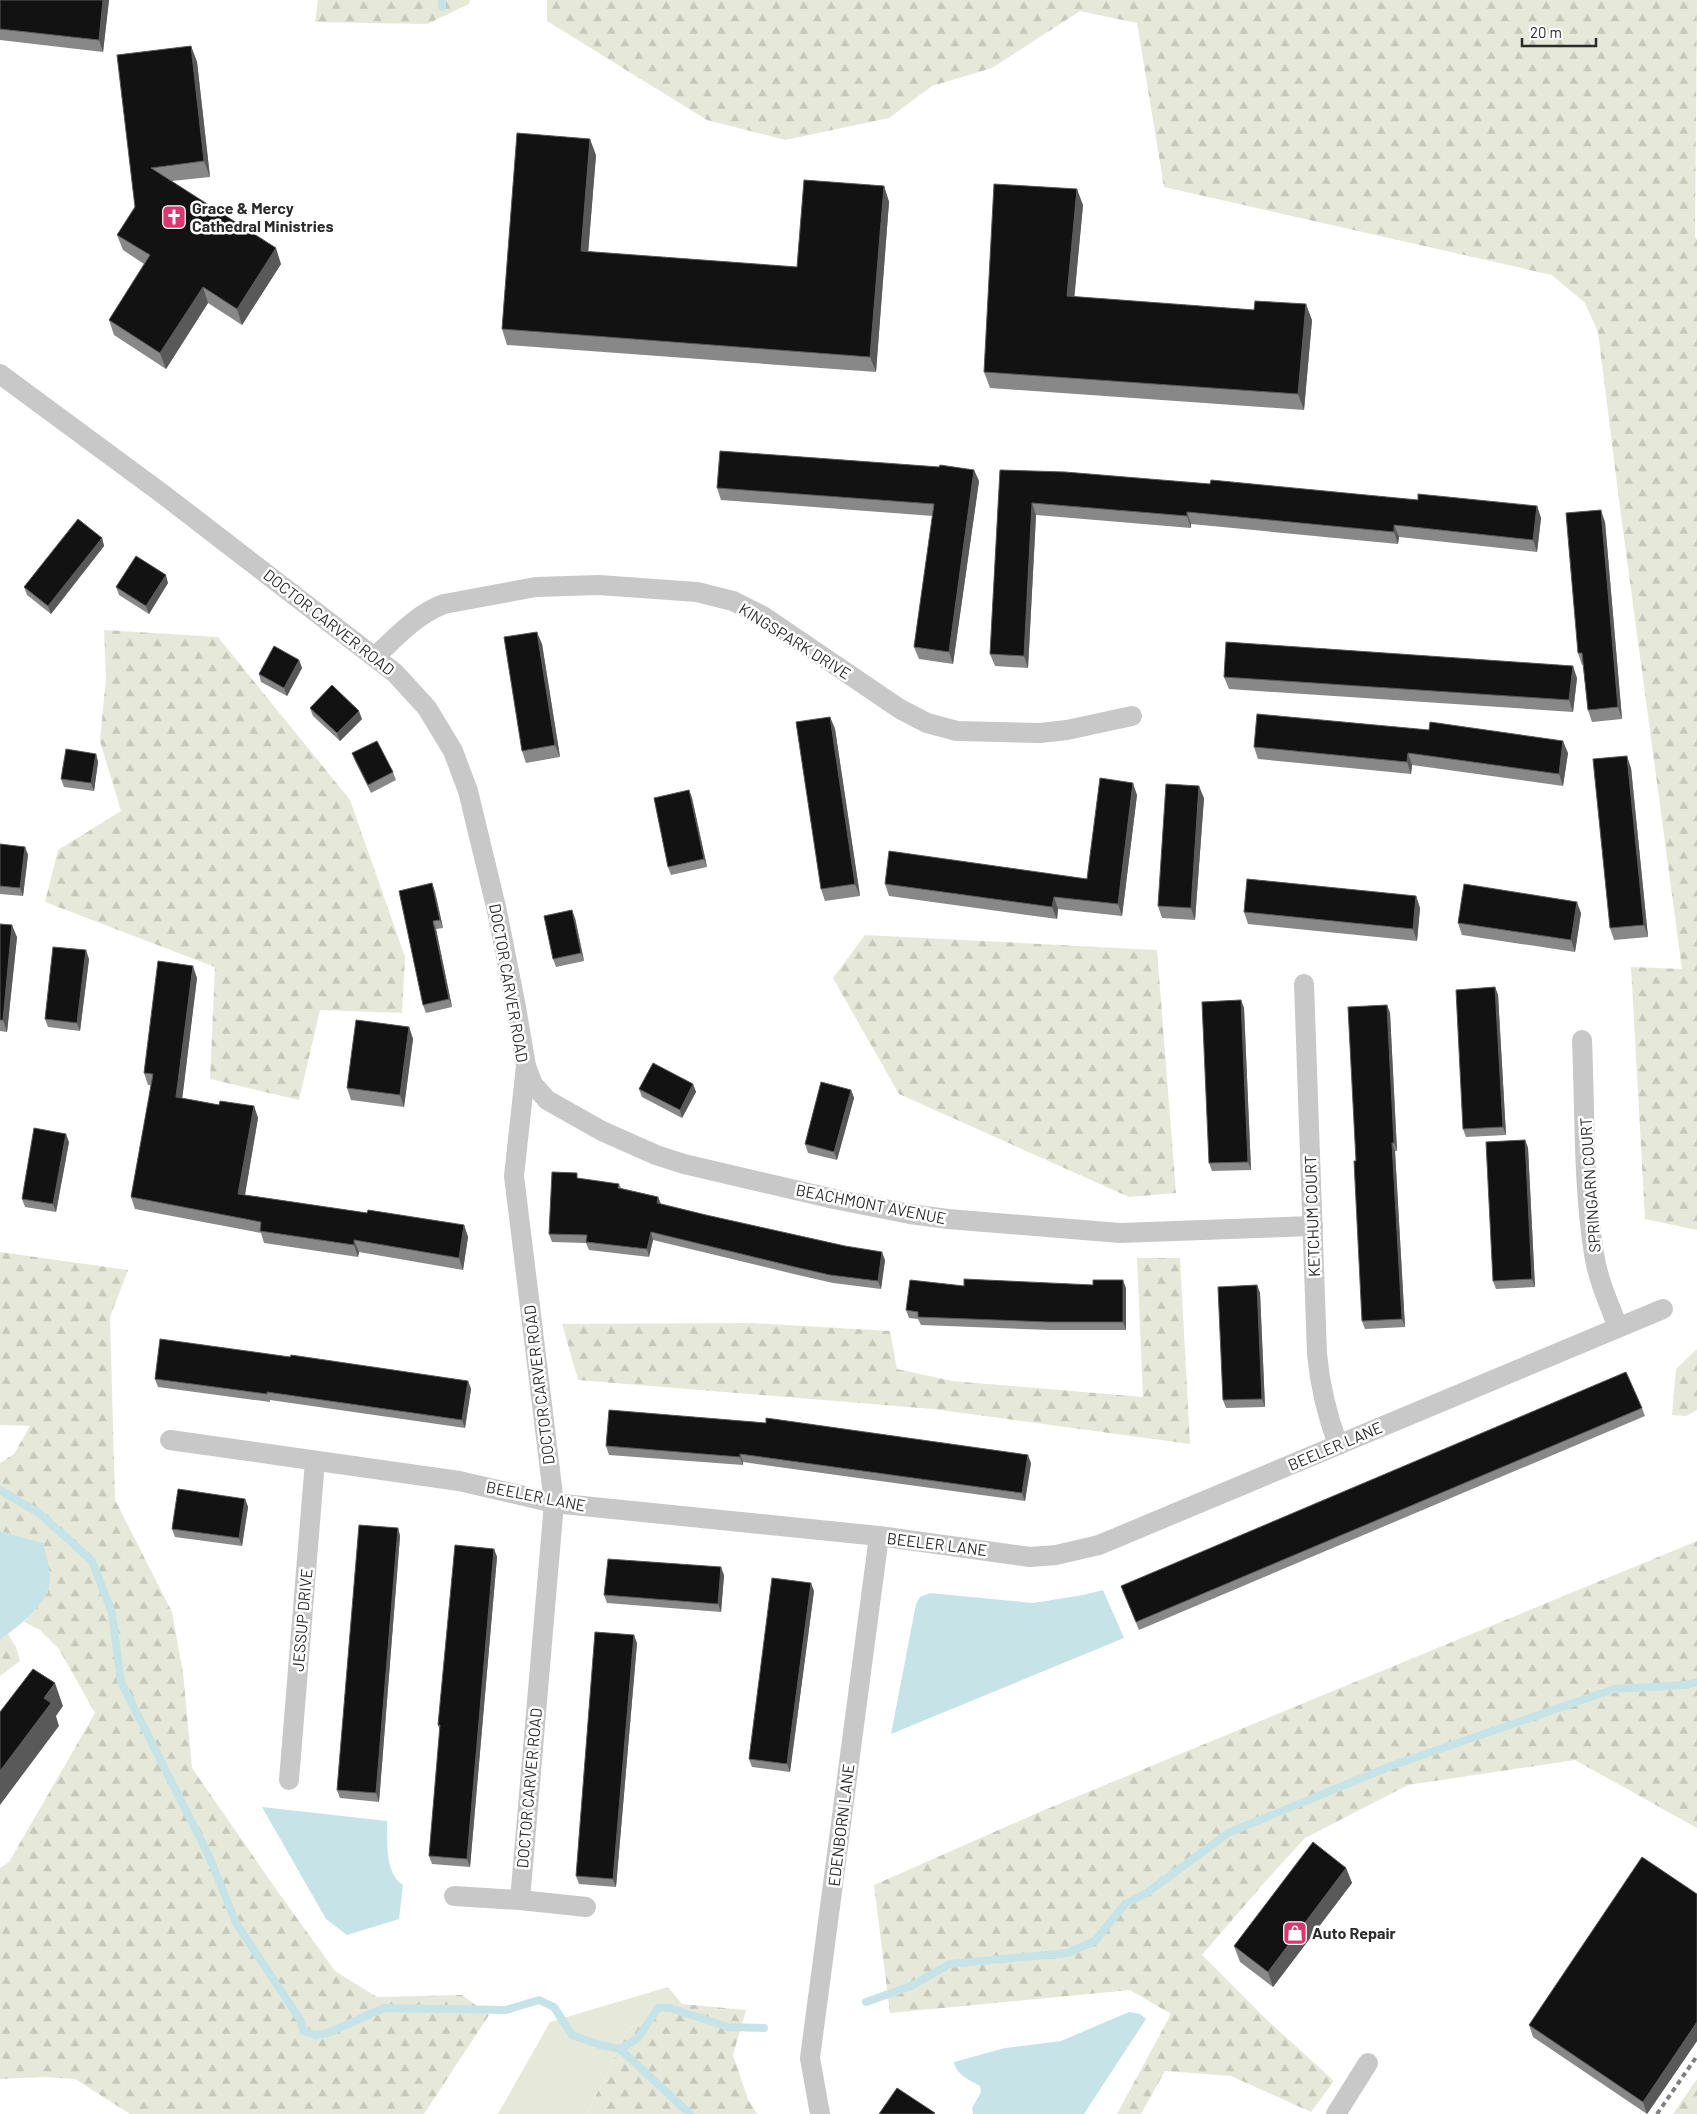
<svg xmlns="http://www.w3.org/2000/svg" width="1697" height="2114" font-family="Barlow,sans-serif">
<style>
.green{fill:#e6e9d9}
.forest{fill:url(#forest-firs)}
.water{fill:#c6e4e8}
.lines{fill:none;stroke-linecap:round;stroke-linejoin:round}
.stream{stroke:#c6e4e8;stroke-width:8}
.minor{stroke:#c8c8c8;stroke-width:20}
.rail{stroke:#808080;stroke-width:4;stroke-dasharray:5 4;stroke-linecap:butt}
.wall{fill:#888}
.shaded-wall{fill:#595959}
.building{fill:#121212;stroke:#595959}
.labels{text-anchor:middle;stroke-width:5;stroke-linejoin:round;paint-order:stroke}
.poi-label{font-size:16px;font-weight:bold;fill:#2b2b2b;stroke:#fff;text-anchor:start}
.street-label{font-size:16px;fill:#2b2b2b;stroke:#fff}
</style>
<defs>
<pattern id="forest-firs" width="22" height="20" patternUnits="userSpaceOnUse" patternTransform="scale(1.25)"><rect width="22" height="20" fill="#e6e9d9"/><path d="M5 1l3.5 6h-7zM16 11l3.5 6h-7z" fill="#c5c8ba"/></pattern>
</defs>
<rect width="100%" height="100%" fill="#fff"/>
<polygon class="green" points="668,1987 682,2004 628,2029 587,2114 498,2114 550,2022"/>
<g class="forest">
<polygon points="318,0 470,0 469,4 427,24 315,22"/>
<polygon points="547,0 1697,0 1695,237 1697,240 1697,1230 1645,1219 1631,967 1682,969 1619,500 1598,332 1585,303 1552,275 1164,187 1137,23 1080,11 992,68 932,86 889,118 785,140 707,120 547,21"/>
<polygon points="104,630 218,637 350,800 405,957 402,1013 320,1010 299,1100 210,1079 215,967 45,902 58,850 121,811 100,741 106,677"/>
<polygon points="865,935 1157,950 1176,1193 1129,1197 899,1094 833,978"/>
<polygon points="0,1252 128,1270 110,1317 115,1500 172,1612 183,1673 192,1768 278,1892 335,1971 377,1997 462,1995 489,2015 424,2114 130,2114 75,2079 43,2077 0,2079 0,1868 9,1862 95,1713 59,1649 40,1630 24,1622 48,1592 43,1543 0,1531 0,1463 14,1454 30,1426 0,1425"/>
<polygon points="1137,1258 1180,1258 1190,1444 933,1409 578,1380 562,1324 753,1323 890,1331 897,1369 952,1381 1143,1397"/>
<polygon points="1697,1349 1697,1410 1686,1416 1672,1415 1676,1369"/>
<polygon points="1697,1541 1697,1828 1575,1760 1408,1785 1305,1838 1263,1884 1202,1955 1265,2018 1334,2081 1311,2112 1231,2076 1165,2071 1141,2114 1117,2114 1171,2014 1130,1990 890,2013 874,1885 1042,1811"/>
<polygon points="8,1634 16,1647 20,1661 0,1676 0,1640"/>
<polygon points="682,2004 746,2010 733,2055 748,2099 757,2114 587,2114 628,2029"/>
<polygon points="1697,2079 1697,2114 1673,2114"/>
</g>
<g class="water">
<path d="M0 1531 43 1543C47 1557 54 1580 47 1593 36 1613 17 1627 0 1640Z"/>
<polygon points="1103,1590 1124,1638 891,1734 916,1604 920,1597 930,1593 1033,1603 1083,1595"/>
<path d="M262 1807 387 1821C388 1841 384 1873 403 1885L399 1919 347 1935 326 1919Z"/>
<path d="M1129 2012 1140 2014 1146 2019 1084 2114H973L972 2108 981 2092 980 2086C970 2080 956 2075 954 2062L1005 2048 1061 2041Z"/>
</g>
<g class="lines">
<g class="stream">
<polyline points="442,0 442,7"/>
<polyline points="0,1490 39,1513 92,1561 112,1613 121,1682 208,1854 236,1923 301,2021 303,2031 316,2035 328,2033 384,2008 506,2010 539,2000 554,2007 572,2035 600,2045 620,2049 690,2114"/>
<polyline points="866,2002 911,1986 950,1964 1067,1953 1095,1941 1125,1904 1148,1892 1228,1833 1391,1766 1614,1689 1686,1685 1697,1682"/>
<polyline points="620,2049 638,2038 658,2008 670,2008 728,2027 764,2028"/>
</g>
<g class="minor">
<polyline points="0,374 164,495 395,673 427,708 453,751 468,791 497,911 516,1007 526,1066 514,1176 554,1503 520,1900"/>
<path d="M376 656C397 636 417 614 444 604L536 587 599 585 697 592 733 601 763 616 900 709 927 723 957 731 1040 733 1067 730 1132 716"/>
<path d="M1304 984 1317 1354C1320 1387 1327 1415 1338 1445"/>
<path d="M1582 1040C1585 1109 1583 1186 1594 1254 1598 1280 1609 1304 1618 1327"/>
<polyline points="526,1066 533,1084 547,1100 602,1131 656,1155 684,1164 834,1199 910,1214 948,1219 1120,1233 1313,1226"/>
<polyline points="170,1440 459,1481 554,1503 583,1506 879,1536 1030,1557 1056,1555 1099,1545 1663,1309"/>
<polyline points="289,1780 315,1461"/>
<polyline points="454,1896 520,1900 586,1907"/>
<polyline points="820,2114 810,2058 879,1536"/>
<polyline points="1336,2114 1368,2063"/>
</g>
<polyline class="rail" points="1657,2114 1697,2056"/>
</g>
<g class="wall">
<polygon points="0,0 109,0 103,52 0,40"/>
<polygon points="191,46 197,62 210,177 172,181 281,264 242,325 208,303 166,369 114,335 109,320 144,264 123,250 117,235 135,207"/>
<polygon points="596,155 588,252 797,267 884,186 889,202 876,372 507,345 502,329"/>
<polygon points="1083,205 1074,297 1254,310 1312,320 1304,410 990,388 984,372"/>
<polygon points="939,467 974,470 979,481 953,664 919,659 914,647 933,516 721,500 717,488"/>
<polygon points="1000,470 1210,484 1418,500 1537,506 1541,518 1537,552 1399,537 1398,544 1191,524 1191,528 1036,515 1028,668 995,666 990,654"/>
<polygon points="1605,522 1622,719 1592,722 1588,710 1583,665 1582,665 1578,653"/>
<polygon points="102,538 104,546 51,614 27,595 24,587"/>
<polygon points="168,583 149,614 119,595 116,587"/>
<polygon points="542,644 560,757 526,763 522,751"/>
<polygon points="299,660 302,668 287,696 261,682 259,674"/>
<polygon points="1224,677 1577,678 1573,712 1229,689"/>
<polygon points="310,708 362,719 340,741 313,716"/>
<polygon points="830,717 835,729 860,896 825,901 821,889"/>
<polygon points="1254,747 1568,753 1563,786 1412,765 1411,774 1258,759"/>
<polygon points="352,753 393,772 396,780 371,793 355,761"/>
<polygon points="96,754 98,762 94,791 64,787 61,779"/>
<polygon points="1631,768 1648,937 1614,940 1610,928"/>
<polygon points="689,790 692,798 707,867 671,875 668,867"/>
<polygon points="1137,795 1122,916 1058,909 1057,919 889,896 885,884 1087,879"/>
<polygon points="1204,798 1195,920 1162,918 1158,906"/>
<polygon points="0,844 25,847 28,855 23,896 0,894"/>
<polygon points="432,883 435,892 443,928 436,929 452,1007 426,1013 423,1005"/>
<polygon points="1416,896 1420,908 1417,941 1248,924 1244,912"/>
<polygon points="1581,913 1575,952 1462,935 1458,923"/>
<polygon points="575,918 584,961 556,967 553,959"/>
<polygon points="0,924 17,937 7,1032 0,1031"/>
<polygon points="89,959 80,1031 48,1027 45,1019"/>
<polygon points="197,978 182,1098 219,1105 254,1106 258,1118 245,1195 367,1213 464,1225 468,1237 463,1270 359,1252 358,1257 264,1243 261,1233 135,1209 131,1197 151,1085 148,1085 144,1073"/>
<polygon points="1495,987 1498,995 1506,1135 1466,1137 1463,1129"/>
<polygon points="1241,1000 1244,1008 1251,1170 1212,1171 1209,1163"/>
<polygon points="1387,1005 1390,1013 1397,1151 1395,1151 1405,1327 1365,1329 1362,1321"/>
<polygon points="409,1027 413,1039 404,1107 351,1100 347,1088"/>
<polygon points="693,1084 696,1092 682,1118 642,1097 639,1089"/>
<polygon points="851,1090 854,1098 837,1160 808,1153 805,1144"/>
<polygon points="1525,1140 1528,1148 1535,1287 1496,1289 1493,1281"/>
<polygon points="69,1142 56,1212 25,1207 22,1199"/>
<polygon points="580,1179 619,1184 621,1188 658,1197 661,1204 885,1260 881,1289 833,1283 798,1275 653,1240 649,1257 589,1250 586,1243 552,1242 549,1234"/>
<polygon points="1257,1285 1260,1293 1265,1407 1226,1408 1223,1400"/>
<polygon points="964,1286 1126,1288 1126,1330 1051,1330 921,1325 918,1319 909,1318 906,1310"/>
<polygon points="155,1379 468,1381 471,1389 465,1428 270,1400 270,1402 158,1387"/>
<polygon points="1642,1408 1645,1416 1139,1630 1121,1586"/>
<polygon points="606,1446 1031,1463 1025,1501 743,1462 743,1465 609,1455"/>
<polygon points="245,1499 248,1507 242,1546 175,1537 172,1529"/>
<polygon points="398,1528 400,1536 379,1802 340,1798 337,1790"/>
<polygon points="494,1549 497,1557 470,1867 432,1864 429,1856 440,1731 438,1725"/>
<polygon points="724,1575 721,1612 607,1603 604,1595"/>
<polygon points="814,1591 790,1772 752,1767 749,1759"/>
<polygon points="637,1643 616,1887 579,1884 576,1876"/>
<polygon points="1346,1868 1352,1883 1273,1987 1240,1962 1234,1946"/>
<polygon points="1697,1894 1697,2041 1647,2114 1533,2037 1529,2025"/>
</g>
<g class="shaded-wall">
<polygon points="103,0 109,0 103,52 99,40"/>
<polygon points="191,46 197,62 210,177 204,161"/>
<polygon points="590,139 596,155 587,267 581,251"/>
<polygon points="884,186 889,202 876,372 870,357"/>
<polygon points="1077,189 1083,205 1073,312 1067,296"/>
<polygon points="276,248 281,264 242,325 237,309"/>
<polygon points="203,287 208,303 166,369 160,353"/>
<polygon points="1306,304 1312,320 1304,410 1298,394"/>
<polygon points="974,470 979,481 953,664 949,652"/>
<polygon points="1032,503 1036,515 1028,668 1024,656"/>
<polygon points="1537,506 1541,518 1537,552 1533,540"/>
<polygon points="1601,510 1605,522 1622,719 1618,707"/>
<polygon points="1187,512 1191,524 1191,528 1187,516"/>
<polygon points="1394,525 1399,537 1398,544 1394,532"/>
<polygon points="102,538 104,546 51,614 48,606"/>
<polygon points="166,575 168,583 149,614 146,606"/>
<polygon points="537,632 542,644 560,757 555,745"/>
<polygon points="299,660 302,668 287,696 284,688"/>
<polygon points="1573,666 1577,678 1573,712 1569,700"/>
<polygon points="359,711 362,719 340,741 337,733"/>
<polygon points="830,717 835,729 860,896 855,884"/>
<polygon points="1563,741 1568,753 1563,786 1559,774"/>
<polygon points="1408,753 1412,765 1411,774 1407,762"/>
<polygon points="96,754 98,762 94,791 91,783"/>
<polygon points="1627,756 1631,768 1648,937 1644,925"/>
<polygon points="1133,783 1137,795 1122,916 1118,904"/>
<polygon points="1199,786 1204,798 1195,920 1191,908"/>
<polygon points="689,790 692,798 707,867 704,859"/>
<polygon points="25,847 28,855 23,896 20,888"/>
<polygon points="432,883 435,892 443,928 440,920"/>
<polygon points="1416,896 1420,908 1417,941 1413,929"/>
<polygon points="1054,897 1058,909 1057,919 1052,907"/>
<polygon points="1577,902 1581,913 1575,952 1571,940"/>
<polygon points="572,910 575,918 584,961 581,953"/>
<polygon points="433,921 436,929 452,1007 449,999"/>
<polygon points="12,925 17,937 7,1032 3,1020"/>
<polygon points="86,950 89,959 80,1031 77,1023"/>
<polygon points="193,966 197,978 181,1109 176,1097"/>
<polygon points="1495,987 1498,995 1506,1135 1503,1127"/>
<polygon points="1241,1000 1244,1008 1251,1170 1248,1162"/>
<polygon points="1387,1005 1390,1013 1397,1151 1394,1143"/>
<polygon points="409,1027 413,1039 404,1107 400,1095"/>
<polygon points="693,1084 696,1092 682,1118 680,1110"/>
<polygon points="851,1090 854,1098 837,1160 834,1152"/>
<polygon points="254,1106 258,1118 243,1206 238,1194"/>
<polygon points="66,1134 69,1142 56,1212 53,1204"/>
<polygon points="1525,1140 1528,1148 1535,1287 1532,1279"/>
<polygon points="1392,1143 1395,1151 1405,1327 1402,1319"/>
<polygon points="658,1197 661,1205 657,1203"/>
<polygon points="464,1225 468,1237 463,1270 459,1258"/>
<polygon points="651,1232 653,1240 649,1257 647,1249"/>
<polygon points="354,1240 359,1252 358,1257 354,1245"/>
<polygon points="882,1252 885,1260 881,1289 878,1281"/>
<polygon points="1123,1280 1126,1288 1126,1330 1123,1322"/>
<polygon points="1257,1285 1260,1293 1265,1407 1262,1399"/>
<polygon points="468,1381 471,1389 465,1428 462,1420"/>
<polygon points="740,1454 743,1462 743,1465 740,1457"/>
<polygon points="1028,1455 1031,1463 1025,1501 1022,1493"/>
<polygon points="245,1499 248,1507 242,1546 239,1538"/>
<polygon points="398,1528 400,1536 379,1802 376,1793"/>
<polygon points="494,1549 497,1557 470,1867 467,1859"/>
<polygon points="721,1567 724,1575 721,1612 718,1604"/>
<polygon points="811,1583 814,1591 790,1772 787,1764"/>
<polygon points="634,1635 637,1643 616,1887 613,1879"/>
<polygon points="55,1683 63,1706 56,1716 59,1726 0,1805 0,1771 44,1698"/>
<polygon points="1346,1868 1352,1883 1273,1987 1268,1972"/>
<polygon points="1697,2022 1697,2041 1647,2114 1643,2102"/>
</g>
<g class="building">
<polygon points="0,0 103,0 99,40 0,29"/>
<polygon points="191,46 204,161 151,168 276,248 237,309 203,287 160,353 109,320 150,255 117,235 135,207 117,55"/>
<polygon points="517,133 590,139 581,251 797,267 804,180 884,186 870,357 502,329"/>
<polygon points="994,184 1077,189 1067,296 1254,310 1255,301 1306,304 1298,394 984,372"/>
<polygon points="720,451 939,467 940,465 974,470 949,652 914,647 934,504 717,488"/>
<polygon points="1000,470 1065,472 1210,484 1211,480 1418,500 1418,494 1537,506 1533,540 1394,525 1394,532 1187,512 1187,516 1032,503 1024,656 990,654"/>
<polygon points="1601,510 1618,707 1588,710 1582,653 1578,653 1566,513"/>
<polygon points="78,519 102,538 48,606 24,587"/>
<polygon points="136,556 166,575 146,606 116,587"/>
<polygon points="537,632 555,745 522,751 504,637"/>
<polygon points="1226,642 1573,666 1569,700 1224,677"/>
<polygon points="274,646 299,660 284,688 259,674"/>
<polygon points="332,685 359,711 337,733 310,708"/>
<polygon points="1257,714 1429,730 1430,722 1563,741 1559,774 1408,753 1407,762 1254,747"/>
<polygon points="830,717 855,884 821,889 796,722"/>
<polygon points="377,741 393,772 368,785 352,753"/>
<polygon points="66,749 96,754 91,783 61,779"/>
<polygon points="1627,756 1644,925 1610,928 1593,759"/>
<polygon points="1100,778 1133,783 1118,904 1054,897 1052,907 885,884 889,851 1087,879"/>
<polygon points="1166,784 1199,786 1191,908 1158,906"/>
<polygon points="689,790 704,859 668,867 654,798"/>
<polygon points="0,844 25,847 20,888 0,886"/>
<polygon points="1247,879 1416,896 1413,929 1244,912"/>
<polygon points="432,883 440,920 433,921 449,999 423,1005 399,891"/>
<polygon points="1464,884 1577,902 1571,940 1458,923"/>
<polygon points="572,910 581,953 553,959 544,916"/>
<polygon points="0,924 12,925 3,1020 0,1020"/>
<polygon points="53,947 86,950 77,1023 45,1019"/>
<polygon points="158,961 193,966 176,1097 219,1105 220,1101 254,1106 238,1194 367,1213 368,1210 464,1225 459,1258 354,1240 354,1245 260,1231 261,1222 131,1197 153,1074 144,1073"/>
<polygon points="1495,987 1503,1127 1463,1129 1456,990"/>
<polygon points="1241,1000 1248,1162 1209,1163 1202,1002"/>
<polygon points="1387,1005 1394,1143 1392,1143 1402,1319 1362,1321 1354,1161 1356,1161 1348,1007"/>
<polygon points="356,1020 409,1027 400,1095 347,1088"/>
<polygon points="653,1063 693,1084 680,1110 639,1089"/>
<polygon points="821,1082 851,1090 834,1152 805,1144"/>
<polygon points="34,1128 66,1134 53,1204 22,1199"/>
<polygon points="1525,1140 1532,1279 1493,1281 1486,1142"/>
<polygon points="552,1172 577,1173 577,1178 619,1184 618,1188 658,1197 657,1203 706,1215 845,1246 882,1252 878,1281 830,1275 795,1267 651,1232 647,1249 586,1242 587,1235 549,1234"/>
<polygon points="964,1279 1093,1285 1093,1280 1123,1280 1123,1322 1048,1322 918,1317 918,1312 906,1310 910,1280 964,1286"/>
<polygon points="1257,1285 1262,1399 1223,1400 1218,1287"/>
<polygon points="160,1339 290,1357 291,1355 468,1381 462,1420 267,1392 267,1394 155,1379"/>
<polygon points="1626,1372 1642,1408 1136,1622 1121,1586"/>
<polygon points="609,1410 766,1423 766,1418 1028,1455 1022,1493 740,1454 740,1457 606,1446"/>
<polygon points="178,1489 245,1499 239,1538 172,1529"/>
<polygon points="359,1525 398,1528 376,1793 337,1790"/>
<polygon points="455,1545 494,1549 467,1859 429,1856 440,1725 438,1725"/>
<polygon points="608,1559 721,1567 718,1604 604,1595"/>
<polygon points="772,1578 811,1583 787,1764 749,1759"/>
<polygon points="595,1632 634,1635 613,1879 576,1876"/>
<polygon points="33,1669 55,1683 44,1698 51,1703 0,1771 0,1712"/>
<polygon points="1313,1842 1346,1868 1268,1972 1234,1946"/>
<polygon points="1642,1857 1697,1894 1697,2022 1643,2102 1529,2025"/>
<polygon points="897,2088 935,2113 934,2114 879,2114"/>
</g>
<defs>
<g id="church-square" transform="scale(1.25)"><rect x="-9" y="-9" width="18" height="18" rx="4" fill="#da3670" stroke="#fff"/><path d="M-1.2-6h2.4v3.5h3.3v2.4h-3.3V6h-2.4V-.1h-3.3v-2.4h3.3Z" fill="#fff"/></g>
<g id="shop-square" transform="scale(1.25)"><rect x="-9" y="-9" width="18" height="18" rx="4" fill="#da3670" stroke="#fff"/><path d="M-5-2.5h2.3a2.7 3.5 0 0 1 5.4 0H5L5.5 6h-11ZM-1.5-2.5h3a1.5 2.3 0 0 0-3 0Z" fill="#fff"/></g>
</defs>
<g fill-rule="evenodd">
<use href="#church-square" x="174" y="217"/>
<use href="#shop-square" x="1295" y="1933"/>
</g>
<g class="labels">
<g class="poi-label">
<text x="192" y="214">Grace &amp; Mercy<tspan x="192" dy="18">Cathedral Ministries</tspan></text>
<text x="1312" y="1939">Auto Repair</text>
</g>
<g class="street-label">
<text transform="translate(329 622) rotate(38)" y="6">DOCTOR CARVER ROAD</text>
<text transform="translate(795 641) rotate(32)" y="6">KINGSPARK DRIVE</text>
<text transform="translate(509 983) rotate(80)" y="6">DOCTOR CARVER ROAD</text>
<text transform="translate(1590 1185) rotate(-94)" y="6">SPRINGARN COURT</text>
<text transform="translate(871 1204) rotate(11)" y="6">BEACHMONT AVENUE</text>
<text transform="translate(1312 1216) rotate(-92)" y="6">KETCHUM COURT</text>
<text transform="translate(539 1385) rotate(-97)" y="6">DOCTOR CARVER ROAD</text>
<text transform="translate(1335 1446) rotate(-23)" y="6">BEELER LANE</text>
<text transform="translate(536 1496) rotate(11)" y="6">BEELER LANE</text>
<text transform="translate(937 1544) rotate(7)" y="6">BEELER LANE</text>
<text transform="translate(302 1620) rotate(-85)" y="6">JESSUP DRIVE</text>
<text transform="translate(529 1788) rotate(-85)" y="6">DOCTOR CARVER ROAD</text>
<text transform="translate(841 1825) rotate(-83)" y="6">EDENBORN LANE</text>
</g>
</g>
<path d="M1522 38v8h74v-8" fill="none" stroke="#2b2b2b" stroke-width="2.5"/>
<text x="1530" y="38" font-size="15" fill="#2b2b2b" stroke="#ffffff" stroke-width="4" paint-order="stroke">20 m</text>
</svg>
